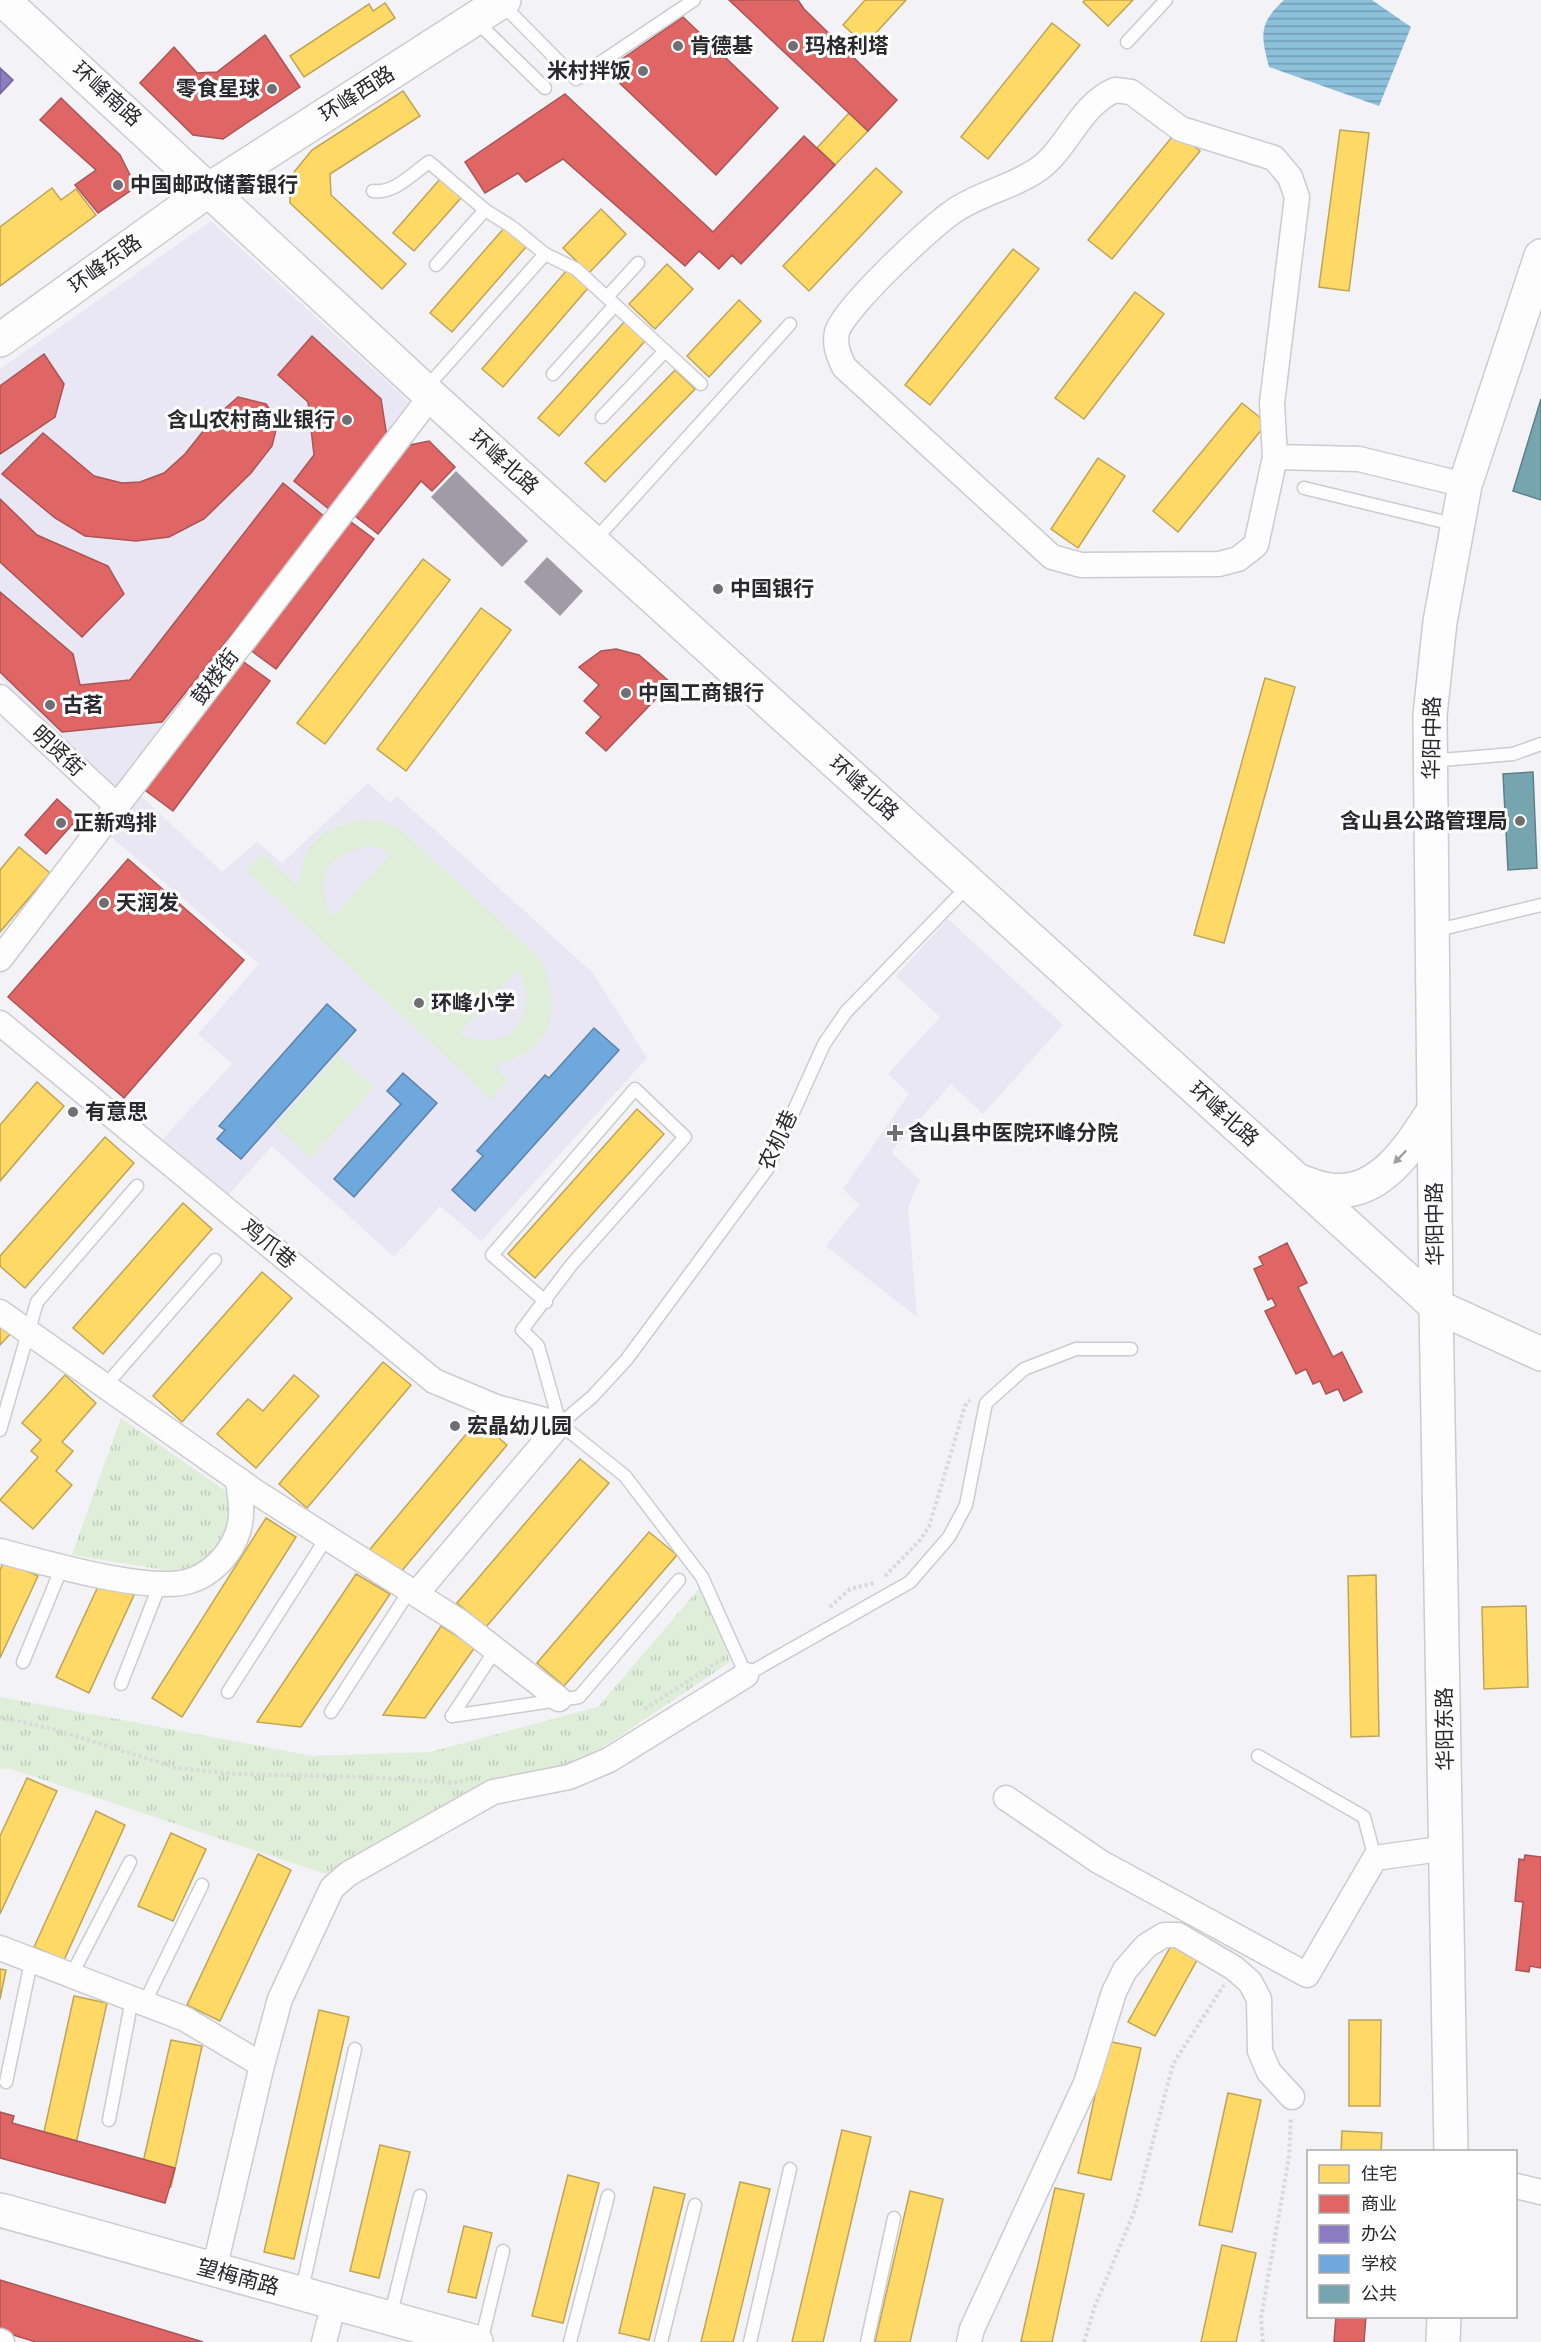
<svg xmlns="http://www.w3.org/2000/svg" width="1541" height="2342" font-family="'PT Sans Narrow','Noto Sans SC',sans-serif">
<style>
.built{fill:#e8e7f3}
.grass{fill:url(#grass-tufts)}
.pitch{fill:#deeed8;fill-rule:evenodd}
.water{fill:url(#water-rules)}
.homes{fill:#ffd966;stroke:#bfa455;stroke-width:1.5}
.shops{fill:#e06666;stroke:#a95455;stroke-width:1.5}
.offices{fill:#8e7cc3;stroke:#706396;stroke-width:1.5}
.schools{fill:#6fa8dc;stroke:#5a82a8;stroke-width:1.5}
.public{fill:#76a5af;stroke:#5f8088;stroke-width:1.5}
.building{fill:#a09ba7}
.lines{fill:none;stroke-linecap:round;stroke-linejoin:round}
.service-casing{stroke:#cccbcf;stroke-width:15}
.minor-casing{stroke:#cccbcf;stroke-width:27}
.secondary-casing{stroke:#cccbcf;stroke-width:36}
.path{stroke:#d9d9da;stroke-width:4;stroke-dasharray:3 3;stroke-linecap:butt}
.service{stroke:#fdfdfe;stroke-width:12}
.minor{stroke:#fdfdfe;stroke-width:24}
.secondary{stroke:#fdfdfe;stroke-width:33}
.oneway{fill:#9e9ea0}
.poi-dot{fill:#707074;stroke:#fff;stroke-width:2}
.labels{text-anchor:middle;stroke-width:6;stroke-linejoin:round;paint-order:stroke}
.poi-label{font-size:21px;font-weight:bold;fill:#2a2a2d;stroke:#fff;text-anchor:start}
.street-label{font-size:21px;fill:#2a2a2d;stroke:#fff}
</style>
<defs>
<pattern id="grass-tufts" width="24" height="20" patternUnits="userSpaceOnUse" patternTransform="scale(1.5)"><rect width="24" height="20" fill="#deeed8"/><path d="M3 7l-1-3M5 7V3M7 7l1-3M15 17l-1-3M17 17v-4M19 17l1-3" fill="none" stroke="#bfccba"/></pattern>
<pattern id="water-rules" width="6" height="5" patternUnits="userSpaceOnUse" patternTransform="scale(1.5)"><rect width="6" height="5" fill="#8dc0da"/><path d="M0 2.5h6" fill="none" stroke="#739cb1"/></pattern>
</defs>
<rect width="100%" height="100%" fill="#f2f2f7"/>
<g class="built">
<polygon points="211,221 413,406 121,791 0,678 0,369"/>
<polygon points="368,783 390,803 397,796 592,972 647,1058 481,1241 440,1206 394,1257 272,1146 223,1201 160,1142 232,1064 198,1034 259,964 108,834 139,794 222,872 257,842 282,863"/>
<polygon points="948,919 1063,1025 983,1114 951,1084 891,1152 920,1180 908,1207 917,1317 826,1246 859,1205 843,1189 909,1094 888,1074 940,1017 896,976"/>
</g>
<g class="grass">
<polygon points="121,1418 227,1492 230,1511 228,1533 217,1551 200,1565 178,1572 72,1555"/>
<polygon points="702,1585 730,1662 581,1762 494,1786 326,1874 8,1768 0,1769 0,1697 313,1756 430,1752 598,1707"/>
</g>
<g class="pitch">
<path d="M361 820 382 821 401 830 540 958C564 1010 553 1052 493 1066L508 1080 491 1099 246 870 262 853 300 888C300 845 321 828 361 820ZM374 846 392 853 333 917C310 876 331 850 374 846ZM518 969C534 993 527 1037 492 1040 480 1041 470 1038 459 1034Z"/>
<polygon points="338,1055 374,1087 311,1158 275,1126"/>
</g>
<path class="water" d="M1284 0H1372L1411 27 1379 106 1269 67C1261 35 1258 24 1284 0Z"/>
<g class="homes">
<polygon points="865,0 906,0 865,45 843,25"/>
<polygon points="1085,0 1133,0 1108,26 1083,2"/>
<polygon points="385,3 395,18 304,77 290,56 369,4 373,11"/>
<polygon points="1052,23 1080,45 988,159 961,137"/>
<polygon points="403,91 420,116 330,174 331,195 406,264 382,289 290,203 290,177 312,150"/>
<polygon points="849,113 868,131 835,165 817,148"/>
<polygon points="1340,130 1369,133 1349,291 1319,287"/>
<polygon points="1176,132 1200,151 1112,259 1088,240"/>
<polygon points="876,168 902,192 809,291 783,266"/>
<polygon points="440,179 461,198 414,251 393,233"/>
<polygon points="52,188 61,200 76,189 96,215 0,286 0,227"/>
<polygon points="601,209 626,234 589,273 563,248"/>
<polygon points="505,227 526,247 452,332 430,313"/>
<polygon points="1013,249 1039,269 930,405 905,385"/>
<polygon points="667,264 693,289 655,329 629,304"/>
<polygon points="567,270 588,288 503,387 482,369"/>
<polygon points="1135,292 1164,314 1084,419 1055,398"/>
<polygon points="739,300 761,321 709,377 687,356"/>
<polygon points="625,321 646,340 559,436 538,418"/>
<polygon points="675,370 695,389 605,482 585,463"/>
<polygon points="1242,403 1267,423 1178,532 1153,511"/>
<polygon points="1098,458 1125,476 1078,548 1051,529"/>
<polygon points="423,559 450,580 325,744 297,723"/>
<polygon points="481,608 511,630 406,771 377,749"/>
<polygon points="1265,678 1295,687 1224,943 1194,935"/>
<polygon points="19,847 50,873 0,932 0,870"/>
<polygon points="37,1082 64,1106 0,1181 0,1125"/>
<polygon points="637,1109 664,1134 535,1278 508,1254"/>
<polygon points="105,1137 134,1163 25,1288 0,1266 0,1256"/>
<polygon points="183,1203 212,1229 103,1354 73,1328"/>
<polygon points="262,1272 292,1298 182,1422 153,1396"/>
<polygon points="0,1319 13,1331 0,1345"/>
<polygon points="383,1362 411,1385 307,1508 279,1484"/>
<polygon points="65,1375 96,1403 62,1442 73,1451 56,1471 72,1485 33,1529 0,1500 38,1457 31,1451 41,1440 22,1423"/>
<polygon points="294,1375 319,1396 256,1468 217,1434 248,1399 263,1411"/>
<polygon points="478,1420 507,1445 395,1579 366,1554"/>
<polygon points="580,1459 609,1483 486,1627 457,1603"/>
<polygon points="266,1518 296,1537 182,1717 152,1698"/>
<polygon points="649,1532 677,1555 564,1686 537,1663"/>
<polygon points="4,1561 38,1576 0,1658 0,1570"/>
<polygon points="356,1574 390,1594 301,1727 257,1722"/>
<polygon points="1376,1575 1379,1736 1351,1737 1348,1576"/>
<polygon points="101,1580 134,1595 89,1693 56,1677"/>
<polygon points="1526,1606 1528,1687 1484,1689 1482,1607"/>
<polygon points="441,1626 475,1647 425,1718 383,1715"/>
<polygon points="27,1778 57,1791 0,1914 0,1836"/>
<polygon points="96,1811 125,1825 64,1960 34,1947"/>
<polygon points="171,1833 206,1849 173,1921 138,1906"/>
<polygon points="258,1854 291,1870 220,2021 187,2005"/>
<polygon points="1171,1946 1197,1960 1155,2036 1128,2022"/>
<polygon points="0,1969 6,1970 0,1999"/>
<polygon points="74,1996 107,2003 73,2157 40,2150"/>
<polygon points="319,2010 349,2017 294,2259 264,2252"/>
<polygon points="1349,2020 1381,2020 1380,2106 1349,2106"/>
<polygon points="171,2040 202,2046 171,2187 139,2180"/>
<polygon points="1107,2041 1141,2048 1111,2180 1078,2173"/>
<polygon points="1228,2093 1261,2100 1232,2232 1199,2225"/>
<polygon points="842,2130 871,2137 823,2342 792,2342"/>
<polygon points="1342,2131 1382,2133 1381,2152 1341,2152"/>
<polygon points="380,2145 410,2152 379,2278 350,2271"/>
<polygon points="568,2175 599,2183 563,2323 532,2316"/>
<polygon points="740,2182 770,2189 733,2342 701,2342"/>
<polygon points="654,2187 685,2194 649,2340 619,2333"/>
<polygon points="1055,2188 1084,2194 1052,2342 1025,2342 1021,2341"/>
<polygon points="910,2191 943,2199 910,2342 875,2342"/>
<polygon points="464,2226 492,2233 476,2298 448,2292"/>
<polygon points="1222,2245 1256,2253 1236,2342 1201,2342"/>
</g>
<g class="shops">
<polygon points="729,0 798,0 804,9 897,100 868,131"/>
<polygon points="683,17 778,108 716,175 606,70"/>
<polygon points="265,35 300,87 223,139 193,135 140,83 174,47 197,73 217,72"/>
<polygon points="565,94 713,232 804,136 835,165 741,264 732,255 719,269 699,251 685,266 563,159 526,182 518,173 485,193 465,162"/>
<polygon points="61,98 120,155 136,187 98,213 75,185 96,170 40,120"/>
<polygon points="312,336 381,399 387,437 329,509 294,481 314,455 308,402 278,375"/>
<polygon points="44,354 64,384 55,417 0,454 0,386"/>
<polygon points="238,397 266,404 278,422 272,446 251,473 204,519 169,537 136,541 85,536 55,518 2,474 43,433 94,476 122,483 140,482 164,473 185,454 212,420"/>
<polygon points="429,441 455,467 432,491 421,481 378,534 350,512 400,447"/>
<polygon points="283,483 325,517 162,722 62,732 0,672 0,592 73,654 80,685 130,680"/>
<polygon points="0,499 37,535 108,566 124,594 82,637 0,562"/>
<polygon points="347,519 374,539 276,669 249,649"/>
<polygon points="616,649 639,655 671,683 606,751 586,733 601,717 584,701 599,685 579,667 601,651"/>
<polygon points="241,660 270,681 173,811 145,790"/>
<polygon points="57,799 78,818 46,854 25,835"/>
<polygon points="128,859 244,960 124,1098 8,997"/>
<polygon points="1287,1243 1307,1283 1298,1287 1333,1357 1342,1352 1362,1392 1344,1401 1338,1389 1326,1394 1320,1381 1313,1384 1306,1369 1296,1374 1265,1311 1276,1306 1272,1298 1268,1300 1254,1269 1263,1265 1259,1257"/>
<polygon points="1525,1855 1541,1857 1541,1968 1530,1966 1529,1972 1516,1970 1523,1902 1515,1901 1519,1859 1524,1860"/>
<polygon points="0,2112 14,2116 12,2123 175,2168 165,2203 0,2158"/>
<polygon points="0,2280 203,2342 36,2342 0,2331"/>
<polygon points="1336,2316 1366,2316 1364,2342 1334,2342"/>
</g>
<polygon class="offices" points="0,68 13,80 0,94"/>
<g class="schools">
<polygon points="327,1004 356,1030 241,1159 217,1139 225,1130 219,1126"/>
<polygon points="594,1028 619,1050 475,1211 452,1190 483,1156 477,1151 545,1075 549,1078"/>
<polygon points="403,1073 437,1103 354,1197 334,1179 401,1104 387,1091"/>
</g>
<g class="public">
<polygon points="1541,399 1541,500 1513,491"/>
<polygon points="1533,772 1537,868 1508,870 1503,774"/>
</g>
<g class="building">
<polygon points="456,471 528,541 502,567 431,497"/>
<polygon points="547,557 583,591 560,616 524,582"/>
</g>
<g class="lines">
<g class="service-casing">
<g id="service">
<polyline points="501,3 576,79 694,0"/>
<polyline points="475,20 545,88"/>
<polyline points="1127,42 1166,0"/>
<path d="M373 191C394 194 412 174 429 162L485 210 512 227 545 254 576 269 701 384"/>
<polyline points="436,265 485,210"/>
<polyline points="607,297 638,263"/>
<polyline points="553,374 615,305"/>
<polyline points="426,388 545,254"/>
<polyline points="602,417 665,351"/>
<polyline points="1304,488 1457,525"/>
<polyline points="594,541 790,324"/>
<polyline points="1430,761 1513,754 1541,744"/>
<polyline points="1434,931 1541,905"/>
<polyline points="546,1302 492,1255 635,1089 685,1137 572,1264 522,1330 538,1346 560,1424 625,1476 702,1577 746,1675 910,1582 949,1537 966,1505 986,1403 1024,1369 1076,1349 1131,1349"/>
<polyline points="105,1386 215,1260"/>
<polyline points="560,1424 592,1397 627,1359 768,1168 824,1044 846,1012 969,885"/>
<polyline points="0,1430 37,1302 137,1186"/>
<polyline points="23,1662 62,1567"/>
<polyline points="121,1684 160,1584"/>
<polyline points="228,1692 327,1537"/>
<polyline points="331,1712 410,1590"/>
<polyline points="452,1716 579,1697 679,1580"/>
<polyline points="452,1716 496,1649"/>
<polyline points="1258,1756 1364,1817 1375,1858"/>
<polyline points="71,1976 130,1862"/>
<polyline points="144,2004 202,1885"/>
<polyline points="6,2082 31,1962"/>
<polyline points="109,2120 132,1999"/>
<polyline points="301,2294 355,2049"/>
<polyline points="390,2317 420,2196"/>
<polyline points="481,2342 503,2251"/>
<polyline points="570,2342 608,2196"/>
<polyline points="661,2342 695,2205"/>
<polyline points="750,2342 790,2169"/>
<polyline points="867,2342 894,2218"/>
</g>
</g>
<g class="minor-casing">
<g id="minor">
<path d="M1115 90 1131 92 1181 129 1274 158 1290 177 1297 197 1272 403 1275 457 1256 545 1238 559 1219 564 1081 565 1052 557 844 367C839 356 834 345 837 332 843 309 931 226 954 211 980 193 1014 187 1040 168 1069 146 1080 105 1115 90Z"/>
<polyline points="1275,457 1359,459 1465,485"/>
<polyline points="0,697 117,806"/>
<polyline points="0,959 431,396"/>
<polyline points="0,1023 434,1381 496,1407 560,1424 416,1594"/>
<polyline points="0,1312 257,1493 460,1622 559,1699"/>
<path d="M0 1551C43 1562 149 1594 190 1581 217 1572 239 1545 241 1516 242 1504 239 1491 238 1479"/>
<polyline points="1006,1798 1100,1862 1307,1975 1375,1858 1447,1848"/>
<polyline points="0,1948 185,2019 262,2065"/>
<polyline points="1516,2186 1541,2192"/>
<polyline points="214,2270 262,2065 280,1999 332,1888 348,1874 493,1792 569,1777 609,1760 746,1675"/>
<polyline points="0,2341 2,2342"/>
<polyline points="324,2342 334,2303"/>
<polyline points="969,2342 972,2329 1086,2083 1114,1992 1125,1970 1146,1946 1164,1935 1178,1935 1234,1968 1250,1982 1259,1999 1260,2051 1269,2072 1292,2097"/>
</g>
</g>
<g class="secondary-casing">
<g id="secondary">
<polyline points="3,0 431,396 1436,1306 1541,1354"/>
<polyline points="0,340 210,189 504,0"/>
<path d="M1299 1181C1309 1184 1319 1189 1330 1190 1380 1197 1411 1146 1434 1110"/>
<polyline points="1451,2152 1436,1306 1430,715 1440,622 1465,485 1541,256"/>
<polyline points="0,2210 476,2342"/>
<polyline points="1443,2342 1444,2316"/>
</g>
</g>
<g class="path">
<polyline points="885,1576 920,1540 929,1527 965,1406 970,1400"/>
<polyline points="830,1607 850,1589 874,1583"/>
<polyline points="645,1709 722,1659"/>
<polyline points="0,1717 53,1729 177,1768 236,1774 366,1777 454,1783 468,1779"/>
<polyline points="1084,2342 1095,2306 1135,2210 1173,2064 1224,1985"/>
<polyline points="1263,2342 1261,2318 1289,2157 1291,2117"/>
</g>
<use href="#service" class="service"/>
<use href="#minor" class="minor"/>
<use href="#secondary" class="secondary"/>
</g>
<defs><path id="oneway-solid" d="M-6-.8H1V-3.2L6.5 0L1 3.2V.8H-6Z" transform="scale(1.5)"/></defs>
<use class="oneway" href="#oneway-solid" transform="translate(1400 1157) rotate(134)"/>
<g class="poi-dot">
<circle cx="678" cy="46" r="6"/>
<circle cx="793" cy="46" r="6"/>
<circle cx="643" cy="71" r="6"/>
<circle cx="272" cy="89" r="6"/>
<circle cx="118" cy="185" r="6"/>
<circle cx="347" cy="420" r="6"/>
<circle cx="718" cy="589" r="6"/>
<circle cx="626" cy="693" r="6"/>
<circle cx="50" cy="705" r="6"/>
<circle cx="1520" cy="821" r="6"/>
<circle cx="61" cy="823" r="6"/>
<circle cx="104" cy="903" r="6"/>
<circle cx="419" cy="1003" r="6"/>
<circle cx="73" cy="1112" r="6"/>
<path d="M892 1124h6v6h6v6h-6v6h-6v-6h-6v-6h6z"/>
<circle cx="455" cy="1426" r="6"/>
</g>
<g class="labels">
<g class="poi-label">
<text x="690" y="53">肯德基</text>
<text x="805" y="53">玛格利塔</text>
<text x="631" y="78" text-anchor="end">米村拌饭</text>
<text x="260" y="96" text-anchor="end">零食星球</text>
<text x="130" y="192">中国邮政储蓄银行</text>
<text x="335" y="427" text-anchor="end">含山农村商业银行</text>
<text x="730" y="596">中国银行</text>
<text x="638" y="700">中国工商银行</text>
<text x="62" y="712">古茗</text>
<text x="1508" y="828" text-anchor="end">含山县公路管理局</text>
<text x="73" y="830">正新鸡排</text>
<text x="116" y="910">天润发</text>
<text x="431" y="1010">环峰小学</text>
<text x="85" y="1119">有意思</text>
<text x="908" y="1140">含山县中医院环峰分院</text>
<text x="467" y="1433">宏晶幼儿园</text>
</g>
<g class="street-label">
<text transform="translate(107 94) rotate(42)" y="7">环峰南路</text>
<text transform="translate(357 94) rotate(-33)" y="7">环峰西路</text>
<text transform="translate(105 264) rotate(-36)" y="7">环峰东路</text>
<text transform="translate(504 462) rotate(42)" y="7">环峰北路</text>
<text transform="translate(215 677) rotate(-53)" y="7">鼓楼街</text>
<text transform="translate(1432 738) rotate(-89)" y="7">华阳中路</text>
<text transform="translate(58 751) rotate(43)" y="7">明贤街</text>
<text transform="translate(864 788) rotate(42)" y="7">环峰北路</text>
<text transform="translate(1224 1114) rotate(42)" y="7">环峰北路</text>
<text transform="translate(778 1140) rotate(-65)" y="7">农机巷</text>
<text transform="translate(1435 1224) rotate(-91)" y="7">华阳中路</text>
<text transform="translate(269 1244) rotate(40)" y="7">鸡爪巷</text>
<text transform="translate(1445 1729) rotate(-91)" y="7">华阳东路</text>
<text transform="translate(238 2277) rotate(15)" y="7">望梅南路</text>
</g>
</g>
<rect x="1307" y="2150" width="210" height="168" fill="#ffffff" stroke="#aaaaab" stroke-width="1.5"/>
<rect x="1319" y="2165" width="30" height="18" fill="#ffd966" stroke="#aaaaab" stroke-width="1.5"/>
<text x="1361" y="2180" font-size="18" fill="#2a2a2d">住宅</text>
<rect x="1319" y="2195" width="30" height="18" fill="#e06666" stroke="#aaaaab" stroke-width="1.5"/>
<text x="1361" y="2210" font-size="18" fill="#2a2a2d">商业</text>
<rect x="1319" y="2225" width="30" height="18" fill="#8e7cc3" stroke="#aaaaab" stroke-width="1.5"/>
<text x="1361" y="2240" font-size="18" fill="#2a2a2d">办公</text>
<rect x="1319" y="2255" width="30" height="18" fill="#6fa8dc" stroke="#aaaaab" stroke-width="1.5"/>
<text x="1361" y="2270" font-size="18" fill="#2a2a2d">学校</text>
<rect x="1319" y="2285" width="30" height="18" fill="#76a5af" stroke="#aaaaab" stroke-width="1.5"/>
<text x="1361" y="2300" font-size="18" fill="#2a2a2d">公共</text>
</svg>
